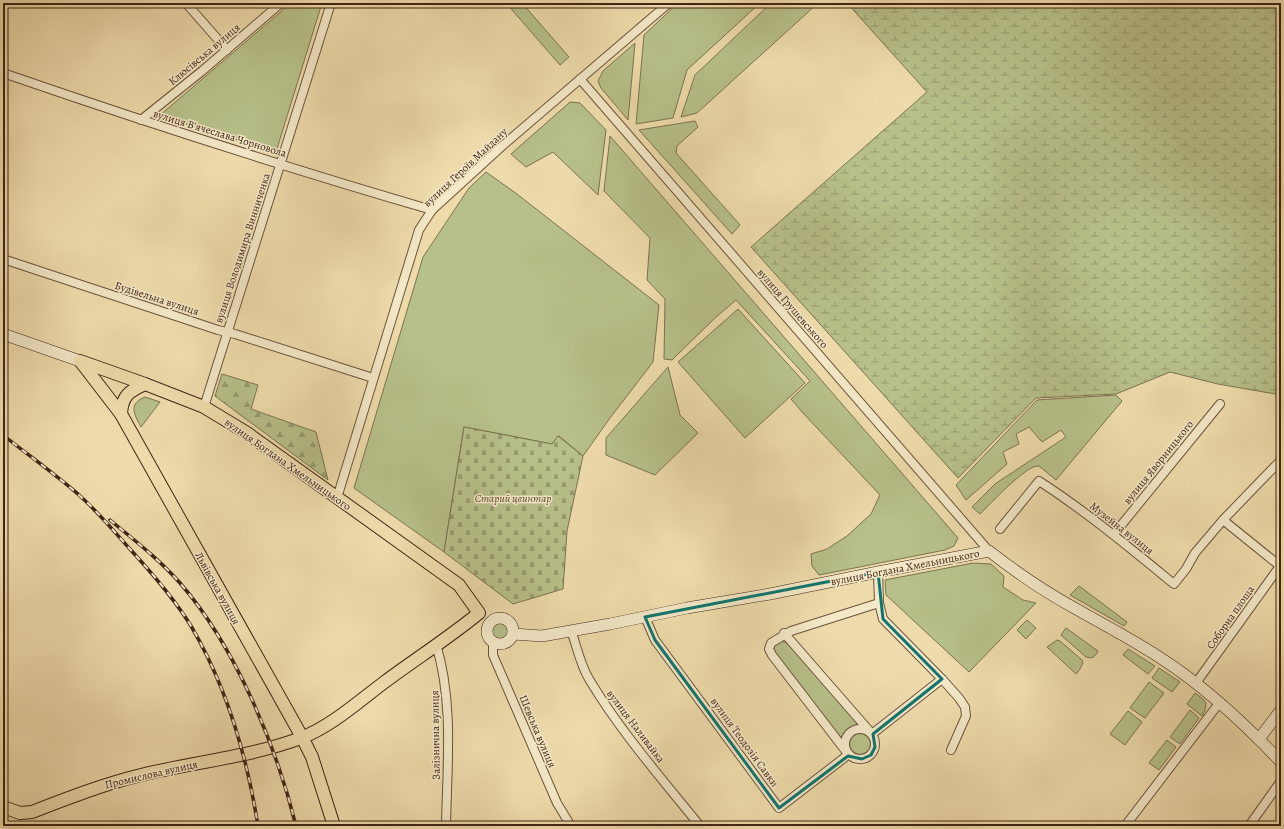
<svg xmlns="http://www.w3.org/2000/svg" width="1284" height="829" font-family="Alegreya,serif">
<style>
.green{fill:#b7c08a;stroke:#7c7250}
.forest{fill:url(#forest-firs);stroke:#7c7250}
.wetland{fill:url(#wetland-marsh);stroke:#7c7250}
.cemetery{fill:url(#cemetery-stones);stroke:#7c7250}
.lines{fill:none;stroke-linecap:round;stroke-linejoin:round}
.street-casing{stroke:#6c523a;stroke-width:10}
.secondary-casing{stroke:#402415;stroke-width:12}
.primary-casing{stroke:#402415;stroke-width:14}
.street{stroke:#f4e8c8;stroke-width:8}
.secondary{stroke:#f4e8c8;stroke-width:11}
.primary{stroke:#eedbab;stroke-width:12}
.rail-casing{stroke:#402415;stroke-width:3.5}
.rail{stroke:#f4e8c8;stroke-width:2;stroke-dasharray:6;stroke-linecap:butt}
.marked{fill:none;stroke:#0f766e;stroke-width:3;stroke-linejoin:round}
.labels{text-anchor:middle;stroke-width:3;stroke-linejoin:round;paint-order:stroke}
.street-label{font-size:11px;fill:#402415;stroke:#f4e8c8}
.park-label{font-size:11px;font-style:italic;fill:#5e4b32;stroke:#f4e8c8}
</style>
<defs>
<pattern id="forest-firs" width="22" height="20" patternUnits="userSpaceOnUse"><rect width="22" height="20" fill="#b7c08a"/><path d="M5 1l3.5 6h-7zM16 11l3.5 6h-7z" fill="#969c70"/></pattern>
<pattern id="wetland-marsh" width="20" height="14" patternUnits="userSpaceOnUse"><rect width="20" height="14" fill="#b7c08a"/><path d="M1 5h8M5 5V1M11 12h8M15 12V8" fill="none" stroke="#969c70"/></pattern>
<pattern id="cemetery-stones" width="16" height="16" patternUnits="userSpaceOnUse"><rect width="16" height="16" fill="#b7c08a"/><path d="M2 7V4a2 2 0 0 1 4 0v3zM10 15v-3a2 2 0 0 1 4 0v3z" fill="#969c70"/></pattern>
</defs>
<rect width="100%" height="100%" fill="#eedbab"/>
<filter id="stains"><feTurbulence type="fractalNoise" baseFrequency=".005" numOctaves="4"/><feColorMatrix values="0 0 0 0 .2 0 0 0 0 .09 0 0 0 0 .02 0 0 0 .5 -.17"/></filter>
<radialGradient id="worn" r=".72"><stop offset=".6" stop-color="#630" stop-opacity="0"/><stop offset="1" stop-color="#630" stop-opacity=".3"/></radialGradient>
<g class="green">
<polygon points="291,3 322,3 276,152 159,116"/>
<polygon points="506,3 522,3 569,57 560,65"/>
<polygon points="678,3 760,3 687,70 673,118 636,124 644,35"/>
<polygon points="771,3 817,4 697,113 681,117 695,75"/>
<polygon points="635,43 628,120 601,88 598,81 603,71"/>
<polygon points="570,102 580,103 606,130 598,195 553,152 526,167 511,154"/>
<polygon points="695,121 698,127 677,146 676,153 740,225 732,234 639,130"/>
<polygon points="610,136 958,538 954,546 945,550 819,575 812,566 811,554 827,549 847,536 871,514 880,495 803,413 791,399 810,381 736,300 715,318 672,360 664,359 665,299 647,280 650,238 604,191"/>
<polygon points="486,172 517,194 659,305 653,362 610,418 583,456 559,436 552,444 464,427 444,552 354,488 423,257 469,188"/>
<polygon points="738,309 805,383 745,438 678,362"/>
<polygon points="668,367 680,415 698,433 655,475 606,455 606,438"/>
<path d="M1116 395 1122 401 1056 480 1039 466C1027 464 990 504 980 514L972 507 995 484 1066 437 1061 430 1042 442 1029 427 1016 434 1019 444 1003 452 1007 464 966 500 956 485 1037 400Z"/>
<path d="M145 397 160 402 141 427C134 414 128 404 145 397Z"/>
<polygon points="973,563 991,564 1004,576 1003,587 1023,600 1036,603 969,672 886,595 885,580"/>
<polygon points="1079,586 1127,622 1124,626 1070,595"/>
<polygon points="1027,620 1036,628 1026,639 1017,630"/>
<circle cx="500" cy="631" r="8"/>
<path d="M1066 628 1098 651C1095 657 1092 659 1086 657L1061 635Z"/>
<polygon points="1057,640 1060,641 1082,660 1083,663 1080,669 1076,674 1047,647"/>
<polygon points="781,641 787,643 857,721 856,725 842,737 838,737 774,655 774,648 776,643"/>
<polygon points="1128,649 1155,666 1148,674 1123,655"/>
<polygon points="1159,668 1180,682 1172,692 1152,678"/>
<polygon points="1149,682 1164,693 1145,718 1130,708"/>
<polygon points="1195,693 1203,699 1206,703 1205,710 1202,716 1187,704"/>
<polygon points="1190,710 1199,718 1180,744 1170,737"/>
<polygon points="1128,711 1142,722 1125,745 1110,734"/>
<circle cx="860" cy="744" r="11"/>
<polygon points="1167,740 1176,747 1159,770 1149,763"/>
</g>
<polygon class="forest" points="222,374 258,385 251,409 316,432 328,480 215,396"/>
<polygon class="wetland" points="847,3 1281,3 1281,395 1218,384 1170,372 1116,394 1036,398 958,478 751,247 927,92"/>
<polygon class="cemetery" points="464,427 552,444 558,436 583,456 567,531 563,589 513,604 444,552"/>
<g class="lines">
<g class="street-casing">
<g id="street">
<polyline points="186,3 227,50"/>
<path d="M3 73C145 122 288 168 432 210"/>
<polyline points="580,79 989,551"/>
<polyline points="141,120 202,71 281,3"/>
<polyline points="3,259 218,330 235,334 373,378"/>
<polyline points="204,407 331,3"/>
<polyline points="337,498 419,230 432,210 501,147 669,3"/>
<polyline points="1223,520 1281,460"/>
<path d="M1000 529 1039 481C1087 512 1130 548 1174 584L1186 569 1195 553 1223 520 1280 566"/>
<polyline points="1114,534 1220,404"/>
<polyline points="878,572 879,603 883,619 942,679 959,698 965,707 966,716 951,750"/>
<polyline points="645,617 655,640 779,808 844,758 848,754 772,655 769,649 771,643 791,631 879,603"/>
<path d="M571 630C577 647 580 664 589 679 620 731 662 779 700 826"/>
<polyline points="784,633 872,734 942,679"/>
<polyline points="493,643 493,655 557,803 571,826"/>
<path d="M436 644C454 703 447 766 446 826"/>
<polyline points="1196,683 1280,566 1281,566"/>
<circle cx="860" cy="744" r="15"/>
<polyline points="1125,826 1220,702"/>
<polyline points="1249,826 1281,781"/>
</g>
</g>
<g class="secondary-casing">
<g id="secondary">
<polyline points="3,334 80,361"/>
<circle cx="500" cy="631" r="13"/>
<path d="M513 634 542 636 610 624 687 608 770 594 878 572 989 551C1017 573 1047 593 1078 610 1106 626 1135 641 1162 659 1207 688 1245 724 1281 762"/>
<polyline points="1259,739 1281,710"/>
</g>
</g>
<g class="primary-casing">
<g id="primary">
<polyline points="81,362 121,414 302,737 312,757 334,826"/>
<path d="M121 414C122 396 129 391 145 384"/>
<path d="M3 807 20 813 32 812C68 798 104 784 141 775 194 762 250 757 301 738 332 726 359 701 386 681 417 658 450 637 479 613L459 585 247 433 204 407 145 384 80 361"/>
</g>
</g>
<use href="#street" class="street"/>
<use href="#secondary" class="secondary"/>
<use href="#primary" class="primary"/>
<g class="rail-casing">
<g id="rail">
<path d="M3 435C28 455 55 474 79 495 97 511 113 530 129 548 151 572 174 598 191 626 227 687 247 757 258 826"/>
<path d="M110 520C134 540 159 559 180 583 235 646 276 745 296 826"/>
</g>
</g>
<use href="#rail" class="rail"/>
</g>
<path class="marked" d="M878 572 883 619 942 679 873 734 875 747 871 755 862 759 848 756 779 808 655 640 645 617Z"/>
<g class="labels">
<g class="street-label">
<text transform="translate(204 54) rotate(-40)" y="4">Клюсівська вулиця</text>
<text transform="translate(220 133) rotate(17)" y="4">вулиця Вʼячеслава Чорновола</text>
<text transform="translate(465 167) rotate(-43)" y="4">вулиця Героїв Майдану</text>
<text transform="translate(242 248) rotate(-72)" y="4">вулиця Володимира Винниченка</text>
<text transform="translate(157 298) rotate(18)" y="4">Будівельна вулиця</text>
<text transform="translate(793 308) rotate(49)" y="4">вулиця Грушевського</text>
<text transform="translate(1158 462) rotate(-51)" y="4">вулиця Яворницького</text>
<text transform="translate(288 464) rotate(35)" y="4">вулиця Богдана Хмельницького</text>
<text transform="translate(1122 528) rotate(38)" y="4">Музейна вулиця</text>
<text transform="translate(905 567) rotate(-11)" y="4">вулиця Богдана Хмельницького</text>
<text transform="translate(218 588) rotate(61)" y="4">Львівська вулиця</text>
<text transform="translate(1230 617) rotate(-55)" y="4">Соборна площа</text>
<text transform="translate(636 726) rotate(53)" y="4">вулиця Наливайка</text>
<text transform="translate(538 731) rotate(67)" y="4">Шевська вулиця</text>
<text transform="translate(435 735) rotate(-91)" y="4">Залізнична вулиця</text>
<text transform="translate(745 742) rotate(54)" y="4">вулиця Теодозія Савки</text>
<text transform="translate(151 774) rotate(-13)" y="4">Промислова вулиця</text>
</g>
<g class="park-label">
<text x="513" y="502">Старий цвинтар</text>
</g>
</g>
<rect width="1284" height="829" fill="none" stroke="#eedbab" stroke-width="16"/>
<rect x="4" y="4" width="1276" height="821" fill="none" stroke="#402415" stroke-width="2"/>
<rect x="8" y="8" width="1268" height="813" fill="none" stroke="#402415"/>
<rect width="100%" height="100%" filter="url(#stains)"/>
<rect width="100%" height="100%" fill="url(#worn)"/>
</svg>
